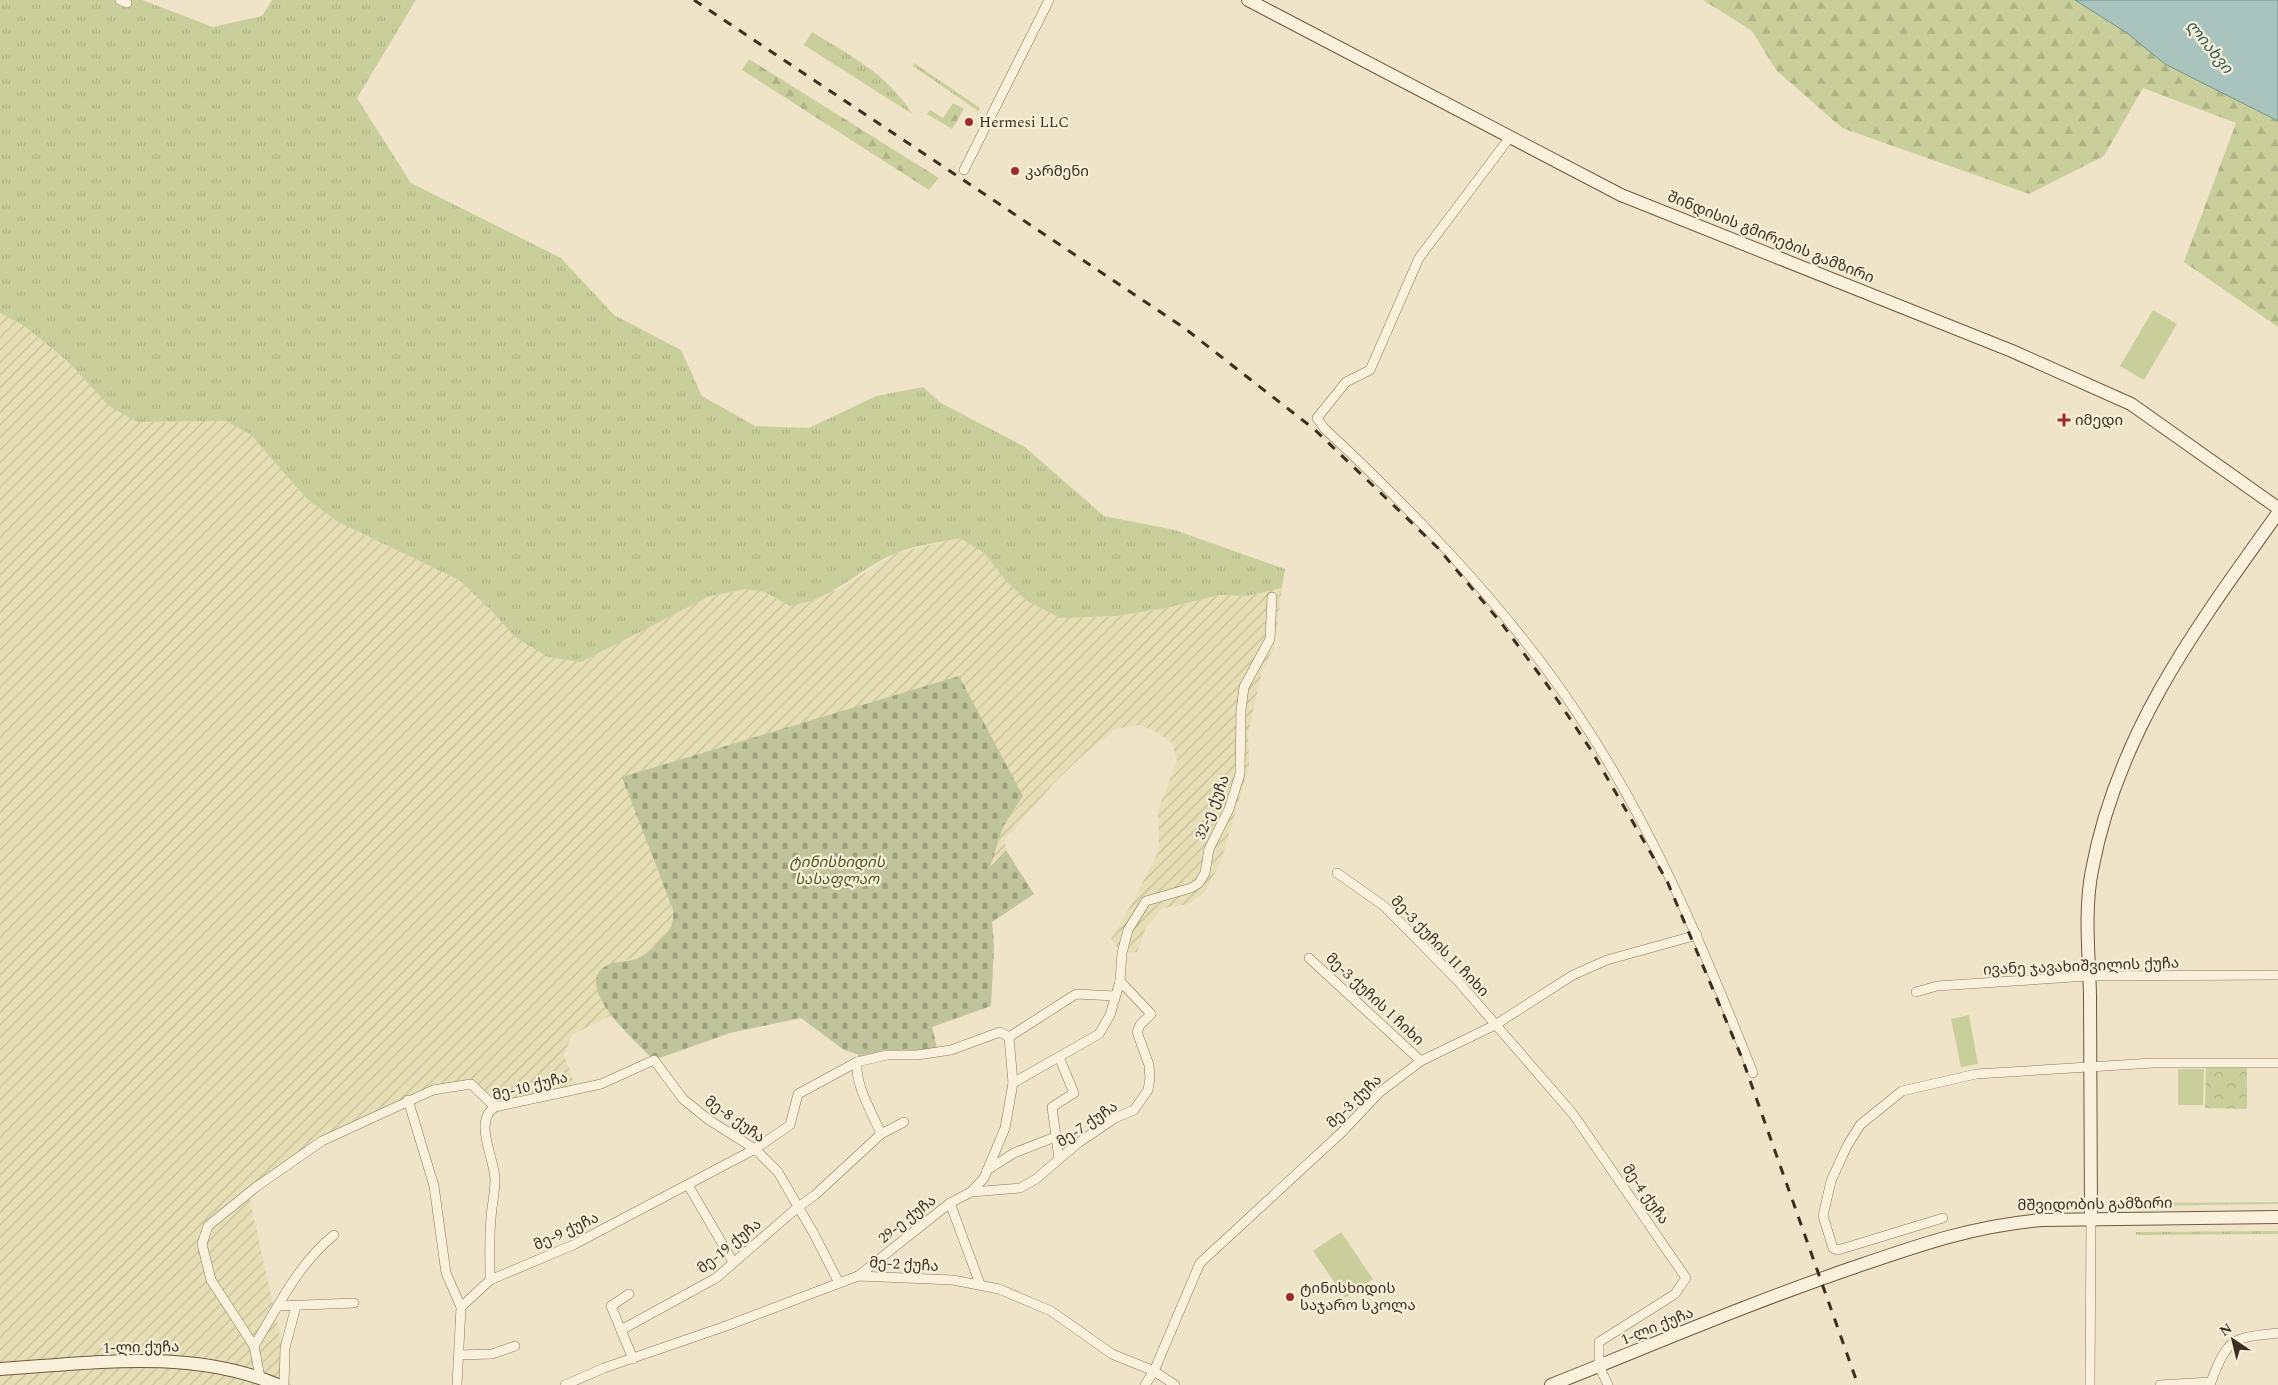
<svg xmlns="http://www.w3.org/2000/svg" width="2278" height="1385" font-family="Spectral,'Noto Sans Georgian',serif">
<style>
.farmland{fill:url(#farmland-furrows)}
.grass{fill:url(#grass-tufts)}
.forest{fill:url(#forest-firs)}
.cemetery{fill:url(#cemetery-stones)}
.park{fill:url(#park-crowns)}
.garden{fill:#c9cf9b}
.water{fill:#a9c4bc;stroke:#6f938a}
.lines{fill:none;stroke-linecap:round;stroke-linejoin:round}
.street-casing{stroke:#8d765c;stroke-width:10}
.secondary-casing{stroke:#6f573f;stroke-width:14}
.street{stroke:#faf1dc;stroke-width:9}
.secondary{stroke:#faf1dc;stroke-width:12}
.rail{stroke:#3d2e20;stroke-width:3;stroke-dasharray:9 9;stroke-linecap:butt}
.poi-dot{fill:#9e2a2b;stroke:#f7eed8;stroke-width:2}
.labels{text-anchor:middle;stroke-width:4.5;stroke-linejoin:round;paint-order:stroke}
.poi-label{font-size:15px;fill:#3d2e20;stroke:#f7eed8;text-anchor:start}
.street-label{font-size:15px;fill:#3d2e20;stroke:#f7eed8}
.park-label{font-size:15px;font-style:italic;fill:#4d5a26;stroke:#f7eed8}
.water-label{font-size:16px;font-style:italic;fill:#2f5d5a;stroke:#f7eed8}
</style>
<defs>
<pattern id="farmland-furrows" width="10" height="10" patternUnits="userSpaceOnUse" patternTransform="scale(1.25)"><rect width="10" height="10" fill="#e6deb5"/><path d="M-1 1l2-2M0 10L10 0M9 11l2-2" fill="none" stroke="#c6bf9b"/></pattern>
<pattern id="grass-tufts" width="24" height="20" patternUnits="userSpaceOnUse" patternTransform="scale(1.25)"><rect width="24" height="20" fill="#c9cf9b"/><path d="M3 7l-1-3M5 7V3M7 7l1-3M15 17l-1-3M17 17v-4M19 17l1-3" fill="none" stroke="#aeb285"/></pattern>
<pattern id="forest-firs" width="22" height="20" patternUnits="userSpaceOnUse" patternTransform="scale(1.25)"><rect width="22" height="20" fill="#c9cf9b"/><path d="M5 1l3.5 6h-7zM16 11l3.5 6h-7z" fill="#aeb285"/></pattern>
<pattern id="cemetery-stones" width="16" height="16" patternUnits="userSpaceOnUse" patternTransform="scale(1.25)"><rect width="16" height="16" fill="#bfc49a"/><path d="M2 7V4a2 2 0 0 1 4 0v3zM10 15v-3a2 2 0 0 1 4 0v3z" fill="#9ca07d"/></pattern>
<pattern id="park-crowns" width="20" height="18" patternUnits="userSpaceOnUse" patternTransform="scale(1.25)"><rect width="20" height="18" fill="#c9cf9b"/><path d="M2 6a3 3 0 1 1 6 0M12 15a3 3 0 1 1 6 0" fill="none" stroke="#aeb285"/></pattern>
</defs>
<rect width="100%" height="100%" fill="#f0e4c8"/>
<polygon class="farmland" points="0,313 26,327 137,422 225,421 250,434 307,499 338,522 459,580 490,609 515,637 581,662 710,596 746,589 765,592 790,606 840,589 896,553 960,538 984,553 1007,582 1027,601 1060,618 1116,616 1166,608 1219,595 1247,596 1282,588 1274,648 1262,671 1248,734 1249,767 1221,861 1205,892 1189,904 1163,908 1146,927 1137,952 1122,953 1111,939 1135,898 1159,850 1158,810 1177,761 1172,743 1158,733 1140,725 1115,729 1082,756 1054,783 1005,839 1006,850 989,868 1003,827 1021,801 1023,796 1017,786 651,854 673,910 672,924 662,939 641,957 614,963 600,999 612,1015 572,1035 564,1055 577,1091 510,1103 495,1102 471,1086 433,1092 323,1142 249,1196 291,1385 0,1385"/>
<g class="grass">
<path d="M0 0H142L213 27 262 16 272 0H416L357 98 411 183 561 258 614 315 681 350 702 396 755 426 809 428 876 396 923 387 941 403 1025 447 1104 516 1175 530 1285 569 1282 588 1247 596 1219 595 1166 608 1116 616 1060 618 1027 601 1007 582 984 553 960 538C939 543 915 545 896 553 856 570 837 598 790 606L765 592 746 589 710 596 581 662 548 657 515 637 490 609 459 580 338 522 307 499 250 434 225 421 137 422 109 406 68 362 26 327 0 313Z"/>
<path d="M812 32C851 56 888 74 912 114L804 45Z"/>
<polygon points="914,63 980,108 978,111 913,66"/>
<polygon points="2278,1202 2278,1204 2136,1206 2135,1203"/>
<polygon points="2278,1231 2278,1234 2136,1235 2136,1232"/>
</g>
<g class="forest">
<polygon points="1703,0 2075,0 2127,33 2165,64 2278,121 2278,327 2184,262 2236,123 2143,88 2104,156 2029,194 1842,128 1776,70 1752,31"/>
<polygon points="749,59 939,178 929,190 742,70"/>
<polygon points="953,103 964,109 952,129 927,114 930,110 943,118"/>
</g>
<path class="cemetery" d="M959 676 1023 796 1003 827 990 867 1006 850 1034 894 992 922 994 946 991 1006 932 1027 938 1052 857 1062 858 1054 844 1050 801 1018 730 1033 654 1060C638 1044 571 986 606 966 614 961 624 962 632 960 643 958 653 948 660 940 670 931 674 923 673 910L622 777Z"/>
<polygon class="park" points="2206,1066 2247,1067 2247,1109 2205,1108"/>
<g class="garden">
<polygon points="2153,310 2177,324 2144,380 2120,366"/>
<polygon points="1969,1015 1978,1064 1961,1067 1951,1019"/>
<polygon points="2178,1069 2204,1069 2203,1105 2178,1105"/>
<polygon points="1341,1232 1373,1279 1345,1298 1313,1251"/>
</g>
<polygon class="water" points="2075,0 2278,0 2278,121 2165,64 2127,33"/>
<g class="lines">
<g class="street-casing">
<g id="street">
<polyline points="120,0 127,3"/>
<path d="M1510 137 1419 258 1370 370 1346 382 1317 418 1324 428C1416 514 1510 611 1579 716 1653 827 1704 949 1753 1073"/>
<polyline points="964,170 1049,0"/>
<polyline points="1337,873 1384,906 1457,980 1573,1114 1686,1278 1675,1294 1599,1342 1599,1366 1608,1385"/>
<polyline points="1309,958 1421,1061"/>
<polyline points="1916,992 1937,986 2089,976 2278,975"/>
<polyline points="1059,1057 1074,1093 1052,1107 1059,1159"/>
<path d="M857 1062C855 1086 872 1112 881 1134"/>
<polyline points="1013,1083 1099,1034 1110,1015 1120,981 1122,953 1128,930 1146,901 1191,888 1199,883 1205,873 1209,849 1229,809 1240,774 1241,710 1244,687 1270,639 1272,597"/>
<polyline points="408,1100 434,1186 446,1273 461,1307"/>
<polyline points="987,1170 1014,1153 1055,1137"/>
<polyline points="688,1185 733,1262"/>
<polyline points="971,1192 1020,1188 1036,1179 1078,1143 1115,1118 1134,1110 1148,1090 1150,1078 1149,1065 1137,1032 1140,1025 1151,1014 1120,981"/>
<polyline points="950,1203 980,1284"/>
<polyline points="1943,1218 1838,1250 1833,1248 1823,1216 1831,1181 1847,1146 1860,1125 1902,1091 1976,1074 2153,1063 2278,1063"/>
<polyline points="858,1276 950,1203 971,1192 984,1178 1005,1128 1013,1083 1009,1037"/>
<path d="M490 1280C490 1259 489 1238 491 1218 492 1205 495 1192 495 1179 494 1157 473 1121 495 1107L601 1084 654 1060 683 1099 709 1120 755 1149 778 1172 814 1234 839 1283"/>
<polyline points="629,1294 611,1306 633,1359"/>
<polyline points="279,1306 354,1303"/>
<polyline points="621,1330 716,1278 798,1207 815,1195 881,1134 904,1122"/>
<path d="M254 1346C278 1307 298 1264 334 1235"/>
<polyline points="459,1355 492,1354 515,1346"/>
<polyline points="260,1377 254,1346 211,1280 202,1244 208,1226 256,1187 322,1141 433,1090 471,1084 495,1107"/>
<path d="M2211 1382C2228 1337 2232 1338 2278 1333"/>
<polyline points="284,1385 285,1348 296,1306"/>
<polyline points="457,1385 461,1307 490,1280 573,1245 755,1149 790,1125 798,1094 857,1062 887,1055 917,1055 951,1050 1000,1032 1009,1037 1076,994 1115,996"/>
<polyline points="565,1385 604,1368 726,1326 858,1276 953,1280 999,1289 1051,1311 1112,1354 1154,1371 1175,1385"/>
<polyline points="1145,1385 1154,1371 1200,1263 1341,1133 1380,1092 1421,1061 1495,1025 1573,975 1607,960 1697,935"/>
<polyline points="2090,1385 2091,1220"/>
<polyline points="2160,1385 2211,1382"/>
</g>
</g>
<g class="secondary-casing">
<g id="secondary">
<polyline points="1248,0 1621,195 2012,351 2131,404 2278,508"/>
<path d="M2091 1220C2090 1145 2090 1070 2090 995 2089 954 2084 911 2092 870 2118 731 2198 625 2278 513"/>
<path d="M0 1369C93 1363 190 1348 278 1385"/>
<path d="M1551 1385C1652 1345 1752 1302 1855 1267 1919 1245 1973 1226 2041 1220L2278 1217"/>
</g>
</g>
<use href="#street" class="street"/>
<use href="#secondary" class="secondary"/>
<polyline class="rail" points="694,0 1183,327 1314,429 1438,548 1502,624 1548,686 1591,750 1667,881 1742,1058 1858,1385"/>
</g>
<g class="poi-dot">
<circle cx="969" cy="122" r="5"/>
<circle cx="1015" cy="171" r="5"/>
<path d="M2061.5 412.5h5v5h5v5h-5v5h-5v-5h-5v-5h5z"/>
<circle cx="1290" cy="1297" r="5"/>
</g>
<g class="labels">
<g class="poi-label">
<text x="979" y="127">Hermesi LLC</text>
<text x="1025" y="176">კარმენი</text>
<text x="2075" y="425">იმედი</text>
<text x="1300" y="1293">ტინისხიდის<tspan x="1300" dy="17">საჯარო სკოლა</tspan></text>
</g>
<g class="street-label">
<text transform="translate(1771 237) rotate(22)" y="5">შინდისის გმირების გამზირი</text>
<text transform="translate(1212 807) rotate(-68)" y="5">32-ე ქუჩა</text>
<text transform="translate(1440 946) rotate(46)" y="5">მე-3 ქუჩის II ჩიხი</text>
<text transform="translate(2081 966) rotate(-2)" y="5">ივანე ჯავახიშვილის ქუჩა</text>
<text transform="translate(1375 999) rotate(43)" y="5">მე-3 ქუჩის I ჩიხი</text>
<text transform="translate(530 1086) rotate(-14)" y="5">მე-10 ქუჩა</text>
<text transform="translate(1354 1101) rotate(-44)" y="5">მე-3 ქუჩა</text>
<text transform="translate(735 1119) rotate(35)" y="5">მე-8 ქუჩა</text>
<text transform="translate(1087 1124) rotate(-34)" y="5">მე-7 ქუჩა</text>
<text transform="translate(1646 1194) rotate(55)" y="5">მე-4 ქუჩა</text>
<text transform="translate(2095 1204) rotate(-1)" y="5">მშვიდობის გამზირი</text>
<text transform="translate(907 1219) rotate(-38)" y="5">29-ე ქუჩა</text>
<text transform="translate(566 1231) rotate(-25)" y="5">მე-9 ქუჩა</text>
<text transform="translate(729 1246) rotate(-39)" y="5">მე-19 ქუჩა</text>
<text transform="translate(904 1264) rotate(3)" y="5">მე-2 ქუჩა</text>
<text transform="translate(1657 1326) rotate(-22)" y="5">1-ლი ქუჩა</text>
<text transform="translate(141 1347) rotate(-1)" y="5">1-ლი ქუჩა</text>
</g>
<g class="park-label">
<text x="837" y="867">ტინისხიდის<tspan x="837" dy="17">სასაფლაო</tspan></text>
</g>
<g class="water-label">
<text transform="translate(2210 46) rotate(51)" y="6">ლიახვი</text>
</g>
</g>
<g transform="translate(2233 1340) rotate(325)" stroke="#f7eed8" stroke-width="4" paint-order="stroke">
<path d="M0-4L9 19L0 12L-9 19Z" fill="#3d2e20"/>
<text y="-8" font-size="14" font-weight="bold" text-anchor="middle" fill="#3d2e20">N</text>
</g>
</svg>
